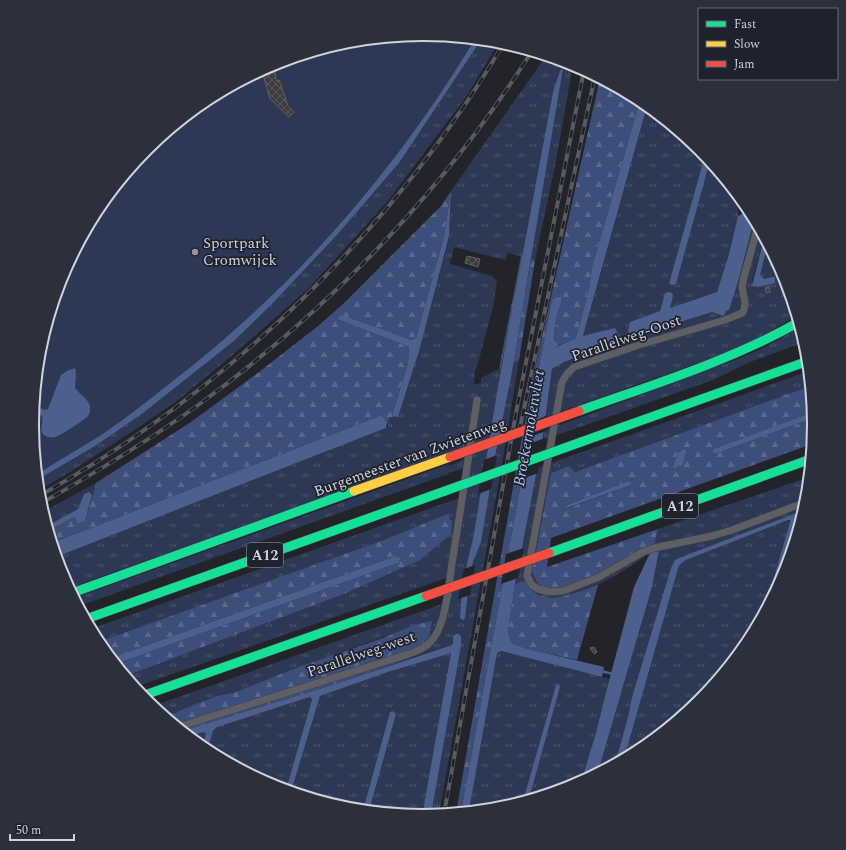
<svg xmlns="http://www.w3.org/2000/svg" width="846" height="850" font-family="Spectral,serif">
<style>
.grass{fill:url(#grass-tufts)}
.forest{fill:url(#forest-firs);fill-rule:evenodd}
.pitch{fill:#2d3954}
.water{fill:#4d5f8d}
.pier{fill:#22242a}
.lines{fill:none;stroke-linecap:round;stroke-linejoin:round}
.stream{stroke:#4d5f8d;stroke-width:2.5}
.building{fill:url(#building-cross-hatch);stroke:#625f60}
.street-casing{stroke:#3f4146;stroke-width:8}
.fast-casing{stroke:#3f4146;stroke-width:10}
.slow-casing{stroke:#3f4146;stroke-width:10}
.street{stroke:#5d5f64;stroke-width:7}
.fast{stroke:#16e098;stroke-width:9}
.slow{stroke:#ffcf43;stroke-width:9}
.rail-casing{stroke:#595b60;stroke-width:4}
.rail{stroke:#1e222e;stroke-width:2.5;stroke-dasharray:8;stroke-linecap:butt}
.fast-bridge-casing{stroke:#3f4146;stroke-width:10;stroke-linecap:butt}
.jam-bridge-casing{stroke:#3f4146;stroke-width:10;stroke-linecap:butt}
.fast-bridge{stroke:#16e098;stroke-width:9}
.jam-bridge{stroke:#f24e42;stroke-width:9}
.poi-dot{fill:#93969d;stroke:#1e222e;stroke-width:1.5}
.labels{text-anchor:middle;stroke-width:3.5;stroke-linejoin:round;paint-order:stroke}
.shield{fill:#1e222e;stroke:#9b9ea7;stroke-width:1}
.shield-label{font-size:14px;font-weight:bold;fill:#d0d3db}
.poi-label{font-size:15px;fill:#d0d3db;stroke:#1e222e;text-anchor:start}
.street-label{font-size:15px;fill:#d0d3db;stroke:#1e222e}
.water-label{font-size:16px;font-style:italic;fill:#b1c4f2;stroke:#1e222e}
.rim{fill:none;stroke:#d0d3db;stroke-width:2}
</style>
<defs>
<pattern id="grass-tufts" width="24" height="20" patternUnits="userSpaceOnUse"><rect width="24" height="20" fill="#2d3954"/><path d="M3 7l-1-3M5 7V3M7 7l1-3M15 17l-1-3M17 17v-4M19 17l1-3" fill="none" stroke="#4a556c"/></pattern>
<pattern id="forest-firs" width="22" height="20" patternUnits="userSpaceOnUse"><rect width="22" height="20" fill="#3e4e7a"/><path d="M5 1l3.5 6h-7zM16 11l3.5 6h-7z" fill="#59678c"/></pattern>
<pattern id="building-cross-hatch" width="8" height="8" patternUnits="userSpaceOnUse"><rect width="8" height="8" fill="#3e3c3d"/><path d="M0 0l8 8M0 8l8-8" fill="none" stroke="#595758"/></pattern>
</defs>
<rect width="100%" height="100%" fill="#22242a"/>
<g class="grass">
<polygon points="481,40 499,42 466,97 387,202 308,289 229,358 178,400 133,431 73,470 38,491 37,480 143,413 234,341 272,304 337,235 399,163"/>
<path d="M546 56 573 64 556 161 535 260 531 259 553 92 523 257 508 253 505 260 454 247 450 264 492 276 497 281 493 307 478 363 475 371 474 385 481 383V378L501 368 473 539C466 565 461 591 460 618H465L467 601 473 562 481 541 496 452 513 363 519 360 503 458 439 814 431 815 461 646 454 643 452 645 408 659 429 637 431 621 360 645 236 692 217 696 178 711 177 713 162 714 153 706 445 603 452 576 135 687 126 676 344 594 420 560 447 514 381 541 98 642 91 629 465 496 470 467 448 473V474L79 606 74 598 449 464V466L471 456 451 452 69 588 62 574 56 557 386 428 388 427 387 423 390 417H398L420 348 449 236 451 191Z"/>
<polygon points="647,106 700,149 705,155 669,283 676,284 710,161 731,187 733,199 735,199 738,209 738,216 729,254 717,292 670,308 665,293 660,311 630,322 629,328 712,312 717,314 729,310 738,282 753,224 755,221 764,238 752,281 764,279 760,275 768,244 784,276 797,316 758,338 731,351 546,417 552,369 564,362 621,340 615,328 583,337"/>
<polygon points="800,327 804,342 750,362 713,380 543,440 544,431 740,358 765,347"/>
<path d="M809 371 810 386 575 472 569 466 551 473 532 571 654 546 658 529 809 477 806 502 804 510 679 558 671 568 632 697 628 717 615 764 598 772 652 587 658 556 650 553C625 570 545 626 526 580L515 584 537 468 689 414Z"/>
<polygon points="96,483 92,495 89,492 84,494 78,509 47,526 43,512"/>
<polygon points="802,515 784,575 777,589 796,518"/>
<polygon points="788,520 790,522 764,612 748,642 699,702 640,750 624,759 679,565 686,560"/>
<polygon points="501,651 609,679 596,733 581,782 572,786 529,799 560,687 556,685 523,801 499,809 469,811 497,653"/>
<polygon points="450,652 451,654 422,816 369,811 396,714 393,711 390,712 363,810 346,808 291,792 320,696 364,680"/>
<polygon points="310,697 312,698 286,790 273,786 207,751 213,731 217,727"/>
<polygon points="204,731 206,734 202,747 188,736"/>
</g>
<g class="forest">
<path d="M600 78 640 100 592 267 589 289 576 338 555 347C553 336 556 323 558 312 560 306 562 303 562 296L556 297 552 300 529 419 531 420 527 450 461 812 456 813 519 453 536 364Z"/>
<polygon points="451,191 444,236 416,338 411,340 337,319 409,347 408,363 392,416 398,417 390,417 387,423 382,415 52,543 49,531 74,517 85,521 96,483 191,422 259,372 318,326 342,305 441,206"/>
<polygon points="521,256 523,257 501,368 499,369"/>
<polygon points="531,259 535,260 519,360 513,363"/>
<path d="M810 386 813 412 713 449V453L715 454 813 418 814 425 812 444 551 538 547 567 658 529 654 546C632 557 564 598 542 587 537 584 534 576 532 571L551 473 569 466 575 472ZM687 448 683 465 672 469 678 452ZM628 481 632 482 631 485 568 508 567 505Z"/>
<polygon points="447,514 452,522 451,534 420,560 344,594 126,676 116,664 398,563 393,557 111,658 98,642 381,541"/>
<path d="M526 580C538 611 575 593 598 585L577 660 528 649 511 643 508 631 515 584Z"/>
<polygon points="432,621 429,637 408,659 329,686 182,731 162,714 177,713 178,711 217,696 236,692 299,667 383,638 414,625"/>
</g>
<path class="pitch" d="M423 34 475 39C394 173 293 289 169 384 147 401 125 419 101 435 80 448 58 461 37 474L32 425 40 349 62 275 98 208 147 148 206 100 274 64 347 41Z"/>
<g class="water">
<path d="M475 39 481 40 399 163 337 235 272 304 234 341 143 413 95 446 37 480V474C58 461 80 448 101 435 125 419 147 401 169 384 293 289 394 173 475 39Z"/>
<path d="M563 68 511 377 496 452 481 542 473 562 467 601 465 618 463 620 460 618C461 591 466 565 473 539L498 386 553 92 560 71Z"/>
<path d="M640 100 647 106 583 336 615 328 621 340 564 362 552 369 542 444 515 584 508 631 511 643 528 649 604 667 602 677 501 651 497 653 469 811 461 812 527 450 531 421 529 419 552 300 556 297 562 296C562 303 560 306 558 312 556 322 552 337 556 347L576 338 589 289 592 267Z"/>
<polygon points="705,155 710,161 676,284 671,285 669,283"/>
<polygon points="451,191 449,236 420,348 398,417 392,416 408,363 409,347 337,319 341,315 411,340 416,338 444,236"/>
<polygon points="742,214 751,218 753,224 738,282 729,310 726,311 724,316 712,312 632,337 628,331 630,322 660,311 665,293 669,292 672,293 673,296 670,308 717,292 729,254 738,216"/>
<polygon points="764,238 768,244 760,275 764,279 773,277 775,278 775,283 758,287 752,286"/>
<path d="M75 368 76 374 75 388C80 395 92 401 90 410 90 412 89 414 88 416 86 419 58 437 55 437 51 438 45 437 43 434 39 429 44 422 42 416L33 411 34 406 45 410 48 409 61 375 67 371Z"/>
<polygon points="813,412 813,418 715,454 713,453 713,449"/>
<polygon points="382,415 387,423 386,428 56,557 52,543"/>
<polygon points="687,448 683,465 672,469 678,452"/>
<polygon points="628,481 632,482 631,485 567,508 567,505"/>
<polygon points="89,492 92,495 85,521 77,523 76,518 74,517 49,531 47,526 78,509 84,494"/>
<polygon points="804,510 802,515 796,519 777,589 764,612 790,522 790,520 788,520 686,560 679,565 624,759 615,764 628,717 632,697 671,568 675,560 679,558"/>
<polygon points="659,550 652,587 598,772 581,782 596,733 605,696 634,587 650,553"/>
<polygon points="393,557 397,557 401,558 398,563 116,664 111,658"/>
<polygon points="456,634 459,634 461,637 461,646 431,815 422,816 451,653 388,672 320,696 291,792 286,790 312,699 310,697 217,727 213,731 207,751 202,747 206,734 204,732 188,736 182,731 329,686 452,645 453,643 453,636"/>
<polygon points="558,684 560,687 529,799 523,801 556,685"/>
<polygon points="393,711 396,714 369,811 363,810 390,712"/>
</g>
<g class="pier">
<polygon points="548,415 546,431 527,438 529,423"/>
<polygon points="545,438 538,473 519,480 526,445"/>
<polygon points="497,455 491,489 478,494 484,460"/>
<polygon points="524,548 518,578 501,584 506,554"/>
<polygon points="475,565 470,595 458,599 464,569"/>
</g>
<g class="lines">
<g class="stream">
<polyline points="618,339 632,334"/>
<polyline points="601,671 613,674"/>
</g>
</g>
<g class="building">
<polygon points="274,63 276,81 279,80 288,106 294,112 289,117 270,99 263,74 264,74 263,69"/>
<polygon points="467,256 480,259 478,267 465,263"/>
<polygon points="769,286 770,292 766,293 765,287"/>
<polygon points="594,647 597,652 594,654 590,648"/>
<polygon points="269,780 281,784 280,788 268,783"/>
</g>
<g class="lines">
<g class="street-casing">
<g id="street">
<polyline points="758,226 744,277 742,287 745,303 744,310 742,313 725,320 639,345 574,367 567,374 562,382 527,576 532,585 538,589 549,592 563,591 599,577 643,552 654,548 712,536 732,530 806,502"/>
<path d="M178 727 390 660C404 655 423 652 433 639 446 623 449 583 452 563 461 508 469 454 477 400"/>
</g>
</g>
<g class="fast-casing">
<g id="fast">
<path d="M579 411C654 384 730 361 799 322"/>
<polyline points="581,442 808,361"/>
<polyline points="549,553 811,459"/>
<polyline points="72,593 354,491"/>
<polyline points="86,619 445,491"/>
<polyline points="142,696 426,596"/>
</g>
</g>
<g class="slow-casing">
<polyline id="slow" points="354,491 450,457"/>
</g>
<use href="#street" class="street"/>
<use href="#fast" class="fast"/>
<use href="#slow" class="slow"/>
<g class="rail-casing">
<g id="rail">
<polyline points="519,432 595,76"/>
<path d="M39 496C229 390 393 231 504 43"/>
<path d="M40 504C95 473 150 440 201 403 332 307 445 189 532 51"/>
<polyline points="444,814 516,413 584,70"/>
</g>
</g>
<use href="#rail" class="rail"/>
<g class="fast-bridge-casing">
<polyline id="fast-bridge" points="445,491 581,442"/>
</g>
<g class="jam-bridge-casing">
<g id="jam-bridge">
<polyline points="450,457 579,411"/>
<polyline points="426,596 549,553"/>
</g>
</g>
<use href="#fast-bridge" class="fast-bridge"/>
<use href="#jam-bridge" class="jam-bridge"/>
</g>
<circle class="poi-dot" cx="195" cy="252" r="4"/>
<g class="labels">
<g class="shield">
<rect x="662" y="494" width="36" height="24" rx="3"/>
<rect x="247" y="543" width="36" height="24" rx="3"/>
</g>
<g class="shield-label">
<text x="680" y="511">A12</text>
<text x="265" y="560">A12</text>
</g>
<g class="poi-label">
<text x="203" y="248">Sportpark<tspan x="203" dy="17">Cromwijck</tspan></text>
</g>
<g class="street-label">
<text transform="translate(626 338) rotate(-19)" y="5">Parallelweg-Oost</text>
<text transform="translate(410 457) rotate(-20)" y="5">Burgemeester van Zwietenweg</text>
<text transform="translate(361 654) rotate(-19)" y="5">Parallelweg-west</text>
</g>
<g class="water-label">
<text transform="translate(528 428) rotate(-80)" y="6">Broekermolenvliet</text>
</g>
</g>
<path d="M0 0H846V850H0ZM39 425a384 384 0 1 1 768 0a384 384 0 1 1-768 0Z" fill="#2c303c" fill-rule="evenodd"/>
<path class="rim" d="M39 425a384 384 0 1 1 768 0a384 384 0 1 1-768 0Z"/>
<rect x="698" y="8" width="140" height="72" fill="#1e222e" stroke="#656973"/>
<rect x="706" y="21" width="20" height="6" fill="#16e098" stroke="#656973"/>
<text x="734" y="28" font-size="12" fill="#d0d3db">Fast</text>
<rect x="706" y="41" width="20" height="6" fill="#ffcf43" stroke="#656973"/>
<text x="734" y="48" font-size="12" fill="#d0d3db">Slow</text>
<rect x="706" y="61" width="20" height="6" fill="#f24e42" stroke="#656973"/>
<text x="734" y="68" font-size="12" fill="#d0d3db">Jam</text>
<path d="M10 834v6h64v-6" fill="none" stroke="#d0d3db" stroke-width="2"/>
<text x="16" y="834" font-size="12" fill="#d0d3db" stroke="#1e222e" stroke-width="3" paint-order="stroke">50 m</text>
</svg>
